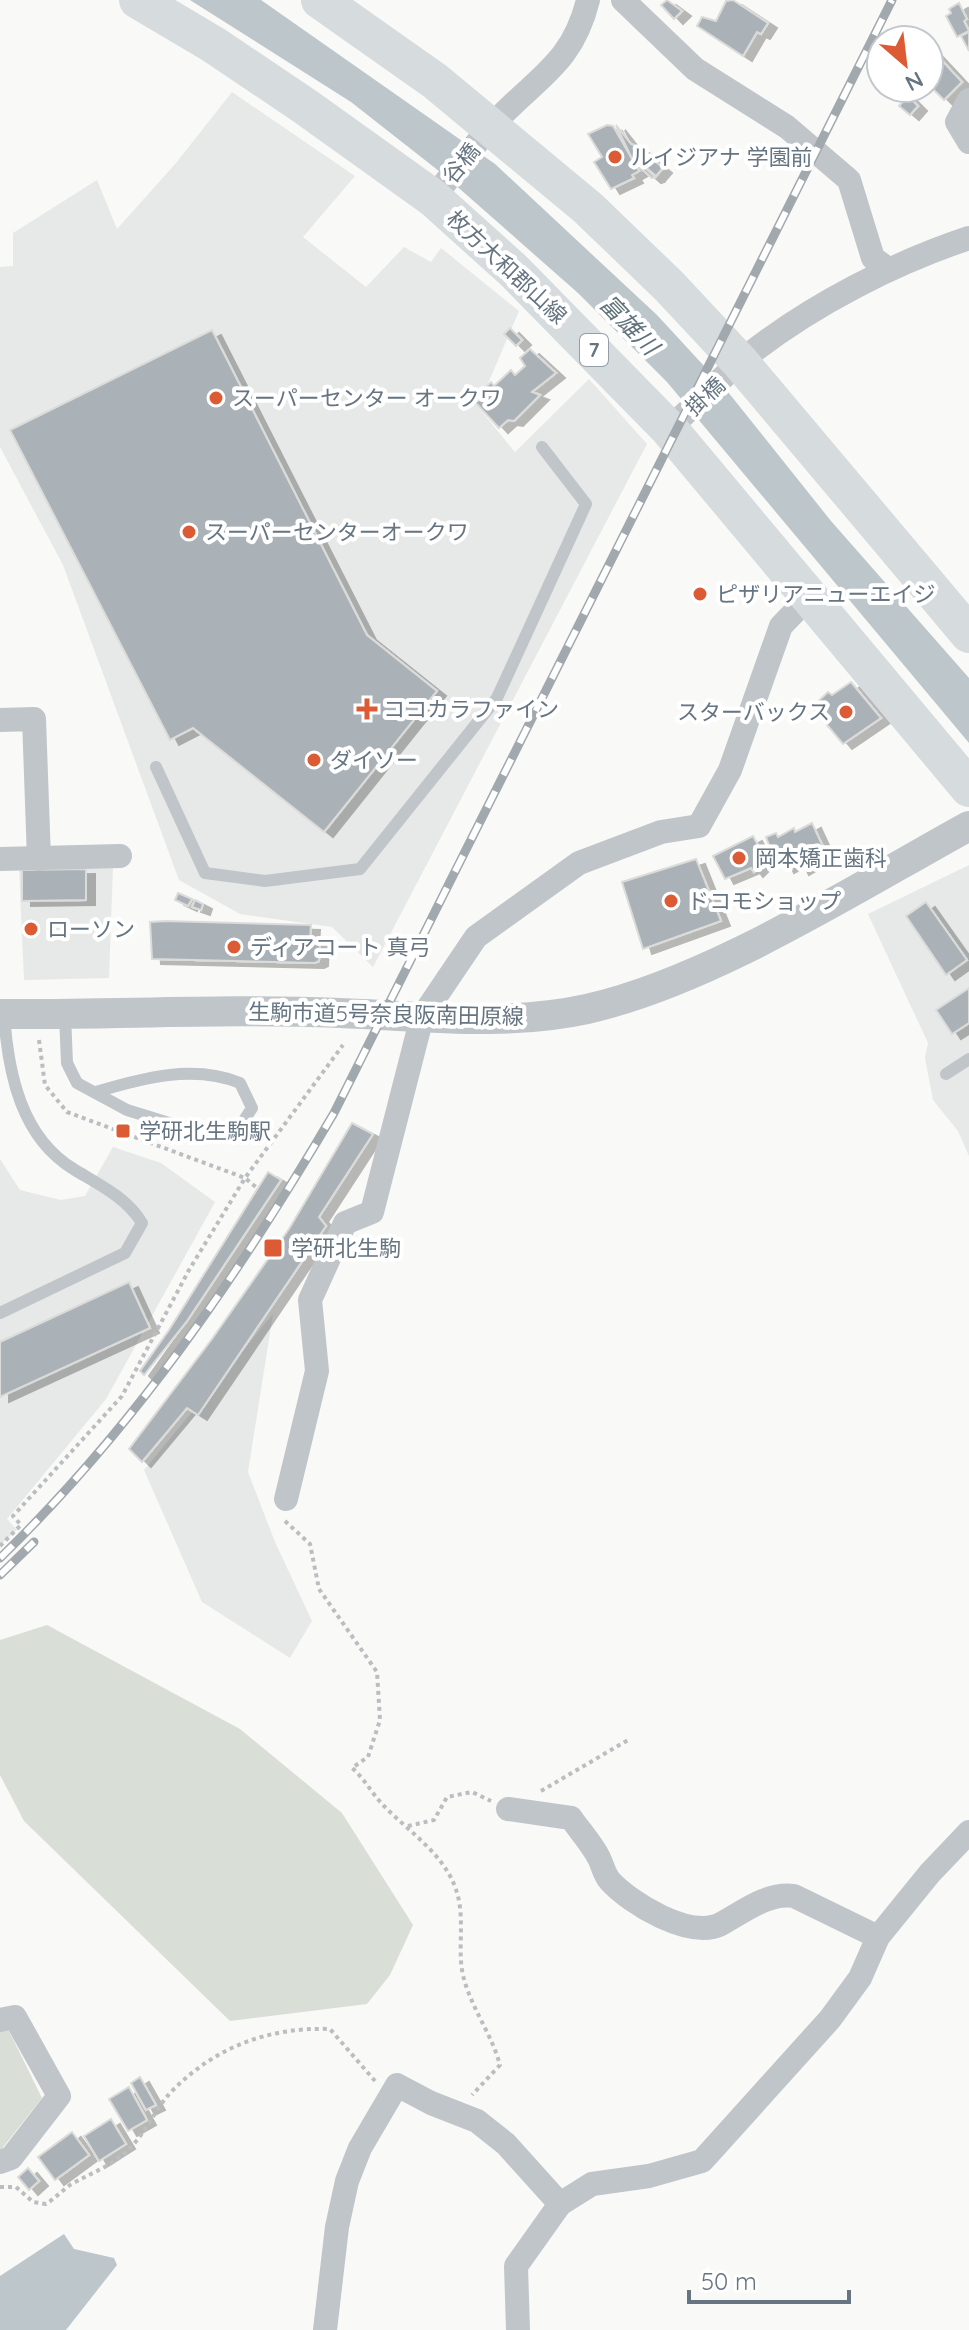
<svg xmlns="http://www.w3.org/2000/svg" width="969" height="2330" font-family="Quicksand,'Noto Sans JP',sans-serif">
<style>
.built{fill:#e7e8e8}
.green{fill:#d9ded6}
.water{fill:#bcc6cb}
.building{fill:#aab2b8;stroke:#dbdbd9;stroke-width:2;filter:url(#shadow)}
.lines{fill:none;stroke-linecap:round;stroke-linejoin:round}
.path{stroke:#bbbec1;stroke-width:4;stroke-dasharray:4 4;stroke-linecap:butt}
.service{stroke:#c0c5c9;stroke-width:12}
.minor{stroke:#c0c5c9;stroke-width:24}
.tertiary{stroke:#c0c5c9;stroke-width:30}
.primary{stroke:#d6dbde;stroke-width:38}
.rail-casing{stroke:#a2a9ae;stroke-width:9}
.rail{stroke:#fff;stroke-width:6;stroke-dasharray:18;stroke-linecap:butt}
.poi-dot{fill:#dc5b34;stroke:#fff;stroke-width:3}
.labels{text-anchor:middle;stroke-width:8;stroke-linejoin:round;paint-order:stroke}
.shield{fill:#fff;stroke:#949ea7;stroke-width:2}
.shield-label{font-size:20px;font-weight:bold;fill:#667581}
.poi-label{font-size:22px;fill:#667581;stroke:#fff;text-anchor:start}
.street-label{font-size:22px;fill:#667581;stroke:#fff}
.water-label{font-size:24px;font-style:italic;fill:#60737b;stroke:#fff}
</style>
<defs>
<filter id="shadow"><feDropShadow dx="9" dy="5" stdDeviation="0" flood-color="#0004"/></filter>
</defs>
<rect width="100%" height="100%" fill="#f9f9f7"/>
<g class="built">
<polygon points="232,92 355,176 303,237 366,287 404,247 431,262 441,248 519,311 478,407 515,452 589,379 647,444 373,967 332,927 240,914 179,880 63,565 0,447 0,267 13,266 13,233 97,180 117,229 176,163"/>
<polygon points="969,865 969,1156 958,1131 933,1100 925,1058 928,1043 868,914"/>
<polygon points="113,866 109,978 24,980 19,868"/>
<polygon points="113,1147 161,1163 215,1202 106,1399 7,1519 17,1530 0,1545 0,1159 20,1190 61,1200 85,1196"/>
<polygon points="273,1314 248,1472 275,1542 312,1621 290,1658 202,1602 144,1470"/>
</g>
<g class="green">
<polygon points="47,1625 240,1729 342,1813 413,1925 390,1975 367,2004 230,2021 24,1821 0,1775 0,1640"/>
<polygon points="0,2028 9,2031 42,2098 0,2151"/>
</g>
<g class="water">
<polygon points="190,0 261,0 495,164 657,315 728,392 831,521 969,678 969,743 667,382 578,293 444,175 351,102"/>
<polygon points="64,2234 74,2249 114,2258 117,2265 66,2330 0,2330 0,2276"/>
</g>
<g class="building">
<polygon points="667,0 682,11 674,19 661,5"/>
<polygon points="733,0 768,23 761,34 757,32 743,56 697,26 702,17 716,21 726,1"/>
<polygon points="959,3 967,19 964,21 969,31 957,37 946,16 951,13 949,9"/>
<polygon points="969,32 969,51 961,36"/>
<polygon points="932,50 962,82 944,100 929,85"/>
<polygon points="908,96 918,106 910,115 899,106"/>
<polygon points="607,125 613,126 639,171 632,175 634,178 611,189 594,162 602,157 588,134"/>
<polygon points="616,125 631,144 642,149 634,158 655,177 652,178 633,161"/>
<polygon points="642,150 663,168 656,176 635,158"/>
<polygon points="510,328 522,340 516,346 504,334"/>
<polygon points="212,330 367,635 437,691 324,832 193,728 170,740 10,430"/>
<polygon points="530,349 556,373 532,392 540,395 514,421 508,420 499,428 475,402 486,397 481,392 491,382 494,386 511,370 515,375 525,366 520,358"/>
<polygon points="851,682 881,718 843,744 812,707 828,692 832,695"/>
<polygon points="812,823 825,851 809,858 812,863 800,870 796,862 785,868 782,861 776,864 766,837 776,833 778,837 794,828 795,832"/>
<polygon points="753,836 766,860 754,872 751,868 725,879 713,856"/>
<polygon points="696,859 721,921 643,949 622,882"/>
<polygon points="86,869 86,900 22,901 22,870"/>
<polygon points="178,893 192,899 188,906 175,900"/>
<polygon points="195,900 203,904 201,910 192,907"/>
<polygon points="926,902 967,960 946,975 906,916"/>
<polygon points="165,921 311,925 310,940 320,940 319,961 315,963 152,959 150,922"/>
<polygon points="969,988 969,1023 952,1034 936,1010"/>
<polygon points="352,1123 373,1134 319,1217 326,1226 198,1415 187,1408 142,1462 129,1449 212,1339 289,1229"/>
<polygon points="268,1172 281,1180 187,1321 144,1375 140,1371 169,1330"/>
<polygon points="129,1282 150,1328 0,1397 0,1342"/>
<polygon points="140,2077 156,2105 146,2110 131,2083"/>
<polygon points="129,2087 147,2120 128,2131 109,2099"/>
<polygon points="111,2119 126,2144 99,2161 84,2136"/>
<polygon points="72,2132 89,2155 55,2180 38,2157"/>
<polygon points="28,2168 39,2181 29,2190 18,2177"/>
</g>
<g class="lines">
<g class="path">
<polyline points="39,1040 45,1085 67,1112 245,1178 343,1045"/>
<path d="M285 1521 310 1544 319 1589 377 1672 380 1720 368 1757 352 1768C365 1779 372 1794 384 1806 412 1835 451 1858 459 1901 464 1928 457 1955 464 1979 472 2009 492 2035 500 2065L472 2095"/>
<polyline points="0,1546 21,1525 13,1516 122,1396 189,1270 245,1178 257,1188"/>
<polyline points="541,1791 628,1740"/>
<polyline points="408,1826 434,1820 447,1797 472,1792 491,1801"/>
<path d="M0 2187H16L33 2202 46 2204C55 2198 62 2191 70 2185 92 2172 114 2166 132 2146 147 2130 156 2108 171 2092 215 2047 268 2027 330 2029L375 2081"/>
</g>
<g class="service">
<polyline points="156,767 205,873 265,881 360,869 497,698 586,504 542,447"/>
<path d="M65 1015 67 1063 77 1083 127 1110 169 1123 217 1133 239 1128 252 1108 240 1083C194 1064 142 1078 96 1092"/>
<polyline points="946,1074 969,1059"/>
<path d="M0 1313 125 1253 142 1223C127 1198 100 1185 75 1170 21 1138 8 1073 4 1014"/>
</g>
<g class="minor">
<polyline points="623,0 695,69 787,127 849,180 873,258 888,269"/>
<polyline points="969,100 957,122 969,142"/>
<path d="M433 198C455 171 476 141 501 116 541 75 573 61 588 0"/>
<path d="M669 429C696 404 722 376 751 353 814 304 894 263 969 238"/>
<polyline points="0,720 34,719 39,859"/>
<polyline points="0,859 120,856"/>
<polyline points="286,1499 317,1371 310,1300 345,1223 372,1212 422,1017 476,937 579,863 661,832 699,826 730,770 781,626 809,597"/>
<path d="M508 1809 571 1818C580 1831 592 1844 599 1858 603 1866 604 1874 610 1881 630 1903 690 1940 721 1924 743 1912 768 1892 794 1896L878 1937"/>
<polyline points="0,2020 15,2017 59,2096 11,2158 0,2162"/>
<polyline points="325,2330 337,2227 347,2181 360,2148 397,2085 431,2103 477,2121 506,2144 560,2204"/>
<polyline points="518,2330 516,2266 560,2204 592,2184 649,2176 702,2161 830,2019 860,1978 878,1937 930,1873 969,1832"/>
</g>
<path class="tertiary" d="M0 1014C113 1015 226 1008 340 1013 423 1016 504 1027 587 1009 711 981 856 888 969 826"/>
<g class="primary">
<polyline points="138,0 214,45 306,107 433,198 514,271 669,429 969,788"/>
<polyline points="320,0 435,81 588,208 669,286 740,362 969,634"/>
</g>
<g class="rail-casing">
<g id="rail">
<path d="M0 1558C134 1428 240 1273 334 1113L892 0"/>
<polyline points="0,1575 34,1542"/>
</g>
</g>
<use href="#rail" class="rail"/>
</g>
<g class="poi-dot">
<circle cx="615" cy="157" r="8"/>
<circle cx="216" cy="398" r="8"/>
<circle cx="189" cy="532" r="8"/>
<circle cx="700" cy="594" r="8"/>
<path d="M363 697h8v8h8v8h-8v8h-8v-8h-8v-8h8z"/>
<circle cx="846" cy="712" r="8"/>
<circle cx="314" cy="760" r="8"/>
<circle cx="739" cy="858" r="8"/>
<circle cx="671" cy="901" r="8"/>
<circle cx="31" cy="929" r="8"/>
<circle cx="234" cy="947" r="8"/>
<rect x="115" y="1123" width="16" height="16" rx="4"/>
<rect x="263" y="1238" width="20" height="20" rx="4"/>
</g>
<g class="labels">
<rect class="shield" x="580" y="334" width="28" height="32" rx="6"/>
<g class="shield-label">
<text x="594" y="357">7</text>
</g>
<g class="poi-label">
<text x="631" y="165">ルイジアナ 学園前</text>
<text x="232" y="406">スーパーセンター オークワ</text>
<text x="205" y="540">スーパーセンターオークワ</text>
<text x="716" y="602">ピザリアニューエイジ</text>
<text x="383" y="717">ココカラファイン</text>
<text x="830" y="720" text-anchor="end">スターバックス</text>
<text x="330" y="768">ダイソー</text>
<text x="755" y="866">岡本矯正歯科</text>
<text x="687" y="909">ドコモショップ</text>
<text x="47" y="937">ローソン</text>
<text x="250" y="955">ディアコート 真弓</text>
<text x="139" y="1139">学研北生駒駅</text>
<text x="291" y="1256">学研北生駒</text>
</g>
<g class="street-label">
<text transform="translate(461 163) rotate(-51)" y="8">谷橋</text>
<text transform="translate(507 267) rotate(43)" y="8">枚方大和郡山線</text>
<text transform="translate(705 396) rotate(-43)" y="8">掛橋</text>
<text transform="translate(386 1014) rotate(1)" y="8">生駒市道5号奈良阪南田原線</text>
</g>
<g class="water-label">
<text transform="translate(629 325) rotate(46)" y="8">富雄川</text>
</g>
</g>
<g transform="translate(905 64) rotate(152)"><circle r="38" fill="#ffffff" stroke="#c2c8cd" stroke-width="2"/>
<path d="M0-6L14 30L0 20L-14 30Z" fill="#dc5b34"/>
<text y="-12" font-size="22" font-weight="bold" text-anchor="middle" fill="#667581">N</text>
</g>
<path d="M689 2290v12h160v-12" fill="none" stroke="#667581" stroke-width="4"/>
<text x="701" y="2290" font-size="24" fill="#667581" stroke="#ffffff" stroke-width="6" paint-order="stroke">50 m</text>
</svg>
